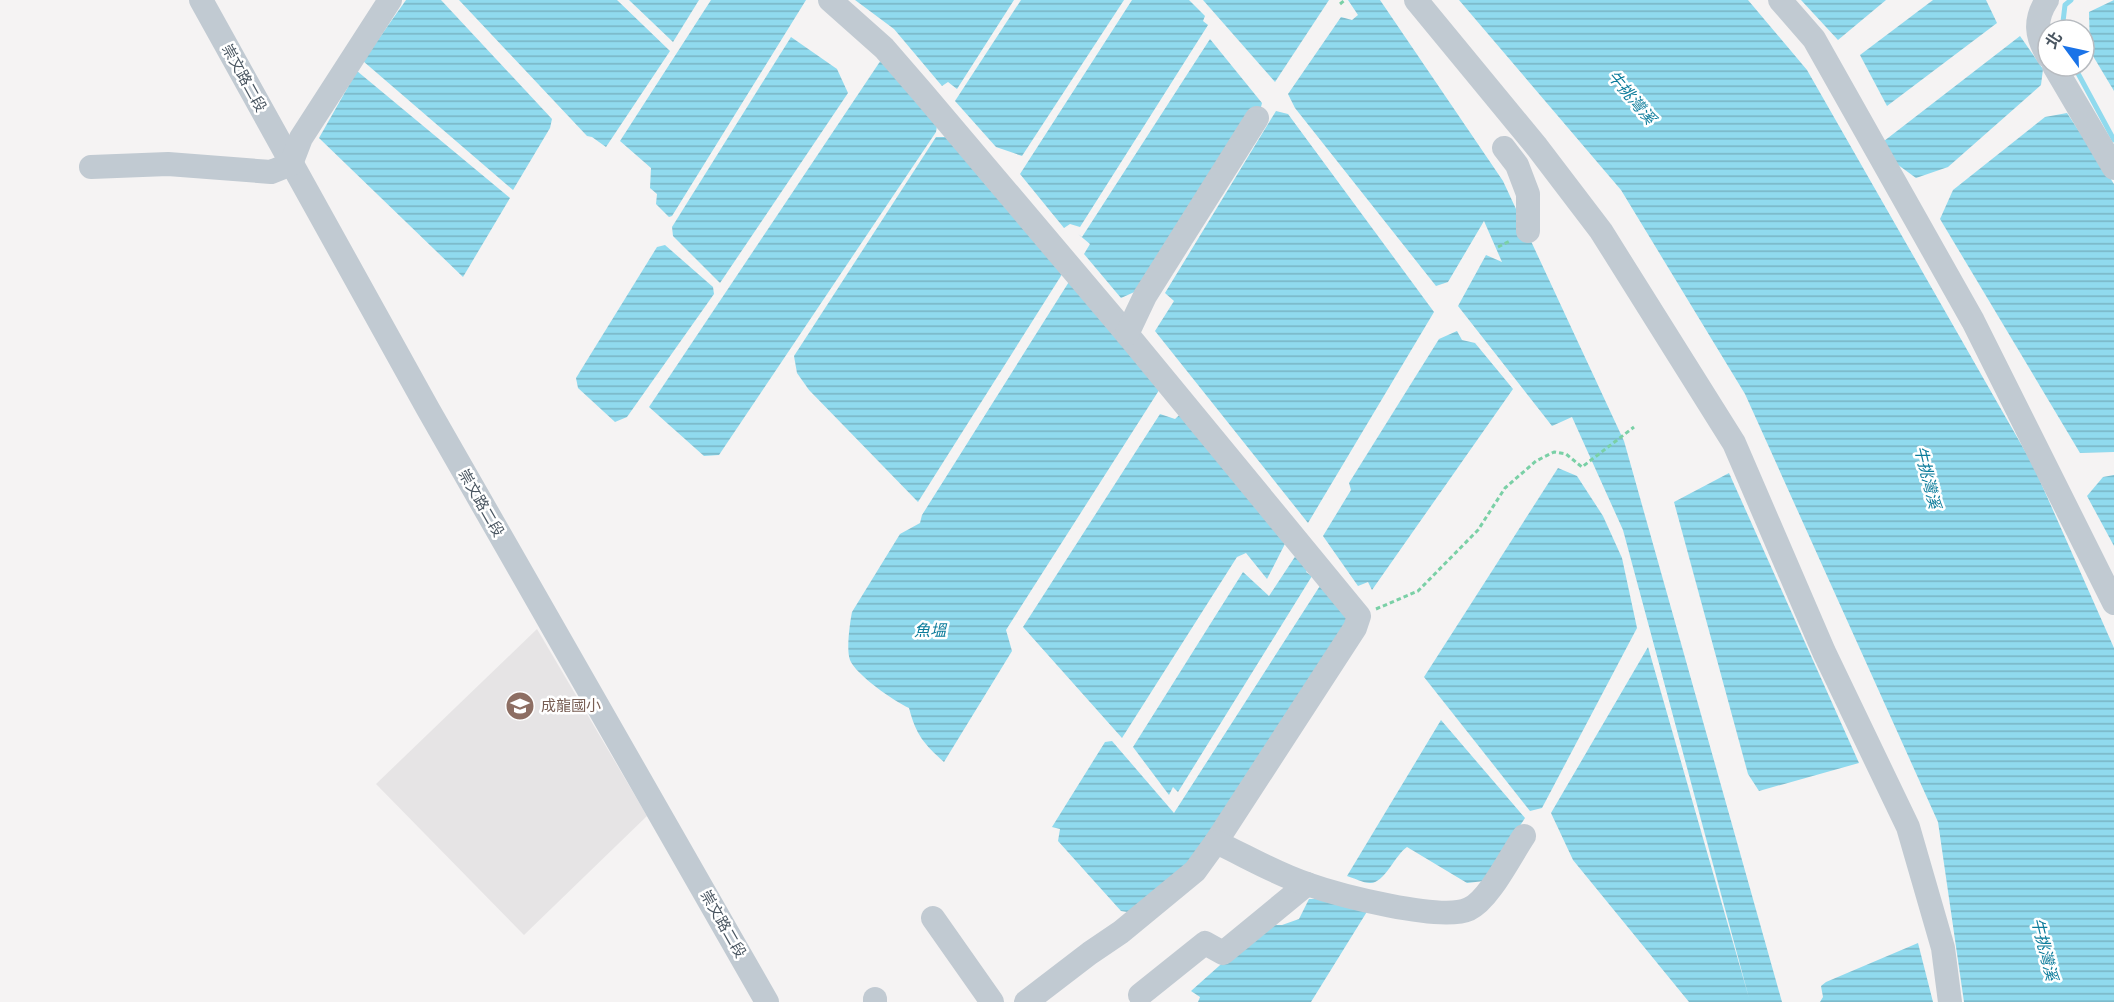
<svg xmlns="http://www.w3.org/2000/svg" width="2114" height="1002" font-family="'Nunito Sans','Noto Sans TC',sans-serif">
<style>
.education{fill:#e6e4e5}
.water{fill:url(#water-rules)}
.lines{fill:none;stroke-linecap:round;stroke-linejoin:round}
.stream{stroke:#90daee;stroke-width:5}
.path{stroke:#7ad0a6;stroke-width:3;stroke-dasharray:4.5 3;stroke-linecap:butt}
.minor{stroke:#c1cad2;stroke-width:24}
.labels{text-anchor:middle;stroke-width:5;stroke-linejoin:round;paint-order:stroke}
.street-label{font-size:15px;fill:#4a5661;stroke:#fff}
.education-label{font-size:15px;fill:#785e54;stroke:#fff;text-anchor:start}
.water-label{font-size:16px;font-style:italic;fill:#0c7c9b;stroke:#fff}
</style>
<defs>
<pattern id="water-rules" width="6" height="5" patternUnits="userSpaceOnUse" patternTransform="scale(1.5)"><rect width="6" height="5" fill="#90daee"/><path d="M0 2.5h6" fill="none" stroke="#78b4c4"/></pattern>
</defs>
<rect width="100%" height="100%" fill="#f5f3f3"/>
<polygon class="education" points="537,629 647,816 524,935 376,784"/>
<g class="water">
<polygon points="406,0 441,0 552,119 550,128 513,190 363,61"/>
<polygon points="459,0 617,0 670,51 606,147 592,137 587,136"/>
<polygon points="629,0 699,0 673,42"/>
<polygon points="711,0 806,0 672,216 669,217 656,204 657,194 650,188 651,168 620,141"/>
<polygon points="855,0 1014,0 957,89 948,82 942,86 894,29"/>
<polygon points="1021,0 1124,0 1022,156 996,147 955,101"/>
<polygon points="1132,0 1189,0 1205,16 1203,21 1208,25 1080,227 1070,224 1064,228 1020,174"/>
<polygon points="1203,0 1329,0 1275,82"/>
<polygon points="1348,0 1380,0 1503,181 1624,441 1782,1002 1689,1002 1573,860 1551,813 1648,647 1749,998 1623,530 1572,417 1552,426 1458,306 1486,255 1502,262 1484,221 1448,282 1436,286 1295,108 1288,94 1341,17 1352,20 1358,15"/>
<polygon points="1459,0 1748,0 1807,70 2033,465 2114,648 2114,1002 1964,1002 1938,822 1745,394 1621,190"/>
<polygon points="1801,0 1886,0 1838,40"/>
<polygon points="1933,0 1986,0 1997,23 1887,106 1860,55"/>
<polygon points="2114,0 2114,91 2090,51 2089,12"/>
<polygon points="2020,36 2043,69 2041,85 1948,167 1916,178 1875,148"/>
<polygon points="791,37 837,69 848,93 720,283 673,236 672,227"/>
<polygon points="1210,39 1262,103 1260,111 1150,285 1121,298 1084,254 1090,244 1078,234 1082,237"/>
<polygon points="883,57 937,126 936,132 719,455 704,456 649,407"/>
<polygon points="357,71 510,198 463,277 319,138"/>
<polygon points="1276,111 1288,114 1434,312 1308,523 1155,331 1174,301 1165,293"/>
<polygon points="2067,113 2114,184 2114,452 2080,453 1940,219 1953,190 2045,117"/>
<polygon points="936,137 954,137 1066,268 918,502 809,390 797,373 794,356"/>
<polygon points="665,245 713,287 714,294 627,417 615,422 578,388 576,378 657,247"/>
<path d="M1072 277 1163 384 1006 630 1012 651 944 762C924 744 916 735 909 708 894 701 856 675 850 660 846 650 850 622 852 612L900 534 920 523 922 515Z"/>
<polygon points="1457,331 1462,340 1475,343 1513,389 1372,590 1368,582 1358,586 1323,536 1351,490 1349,483 1439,339"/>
<polygon points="1187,408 1290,534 1267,579 1246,553 1237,557 1122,738 1023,627 1160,414 1175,419"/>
<polygon points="1558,468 1577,476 1603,516 1622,558 1637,628 1542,808 1530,811 1424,677"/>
<polygon points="1729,473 1859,763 1759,791 1748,774 1674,502"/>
<polygon points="2114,475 2114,546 2087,496 2103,477"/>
<polygon points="1300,549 1314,562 1306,572 1312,576 1178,792 1173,787 1169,795 1133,747 1243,572 1269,596"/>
<polygon points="1325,578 1359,614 1199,860 1134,913 1121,911 1058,841 1060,829 1052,827 1105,742 1112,741 1174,813"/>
<path d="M1441 720 1525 818 1484 881 1467 883 1407 847C1395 855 1384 884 1370 883 1363 883 1354 878 1347 876Z"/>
<polygon points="1309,899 1320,899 1368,910 1311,1002 1198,1002 1200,997 1191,991 1265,925 1282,925 1299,919"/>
<polygon points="1918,943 1933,1002 1820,1002 1823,997 1821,986 1826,982"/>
</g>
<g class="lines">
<g class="stream">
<polyline points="2062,30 2065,5 2071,0"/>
<polyline points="2074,66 2114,140"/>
</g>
<g class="path">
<polyline points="1340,4 1345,0"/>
<polyline points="1498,247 1510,241"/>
<polyline points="1376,609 1418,591 1478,530 1505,488 1536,461 1554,452 1566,454 1582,467 1634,427"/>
</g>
<g class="minor">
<polyline points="201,0 428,409 767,1002"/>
<polyline points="830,0 884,48 923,93 1127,334 1359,616 1355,628 1216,842"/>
<polyline points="1416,0 1537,147 1601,231 1734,443 1824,652 1908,827 1943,948 1950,1002"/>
<polyline points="1780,0 1814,39 1973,321 2114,603"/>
<path d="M2047 0C2034 20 2036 36 2048 56"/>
<polyline points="2054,66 2114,168"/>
<polyline points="1504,148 1517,165 1528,194 1528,231"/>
<polyline points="91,167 168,164 271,172 291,164 301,138 390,0"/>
<polyline points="1127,334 1145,296 1257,118"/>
<polyline points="933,918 992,1002"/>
<polyline points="1140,995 1205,943 1223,953 1307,884"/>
<polyline points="875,999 875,1002"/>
<path d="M1026 1002 1090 953 1121 932 1195 871 1216 842C1246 856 1276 874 1307 884 1338 895 1441 922 1469 909 1489 900 1511 855 1524 836"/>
</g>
</g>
<defs>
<g id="school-disc" transform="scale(1.5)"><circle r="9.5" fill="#8d6e63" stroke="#fff"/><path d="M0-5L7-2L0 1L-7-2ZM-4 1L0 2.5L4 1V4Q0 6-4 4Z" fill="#fff"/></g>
</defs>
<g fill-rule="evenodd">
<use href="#school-disc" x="520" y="706"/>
</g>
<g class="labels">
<g class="street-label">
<text transform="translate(244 78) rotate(61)" y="5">崇文路二段</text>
<text transform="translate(481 503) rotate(60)" y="5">崇文路二段</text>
<text transform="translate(723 924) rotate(60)" y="5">崇文路二段</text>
</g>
<g class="education-label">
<text x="541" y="711">成龍國小</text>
</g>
<g class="water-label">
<text transform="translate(1632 97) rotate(50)" y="6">牛挑灣溪</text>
<text transform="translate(1928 477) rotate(76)" y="6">牛挑灣溪</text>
<text x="930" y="636">魚塭</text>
<text transform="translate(2045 949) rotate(76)" y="6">牛挑灣溪</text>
</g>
</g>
<g transform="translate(2066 48) rotate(303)"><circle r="28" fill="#ffffff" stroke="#b7bbc0" stroke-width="1.5"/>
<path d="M0-4.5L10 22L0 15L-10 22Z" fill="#1a73e8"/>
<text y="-9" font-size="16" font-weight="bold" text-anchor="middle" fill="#4a5661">北</text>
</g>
</svg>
